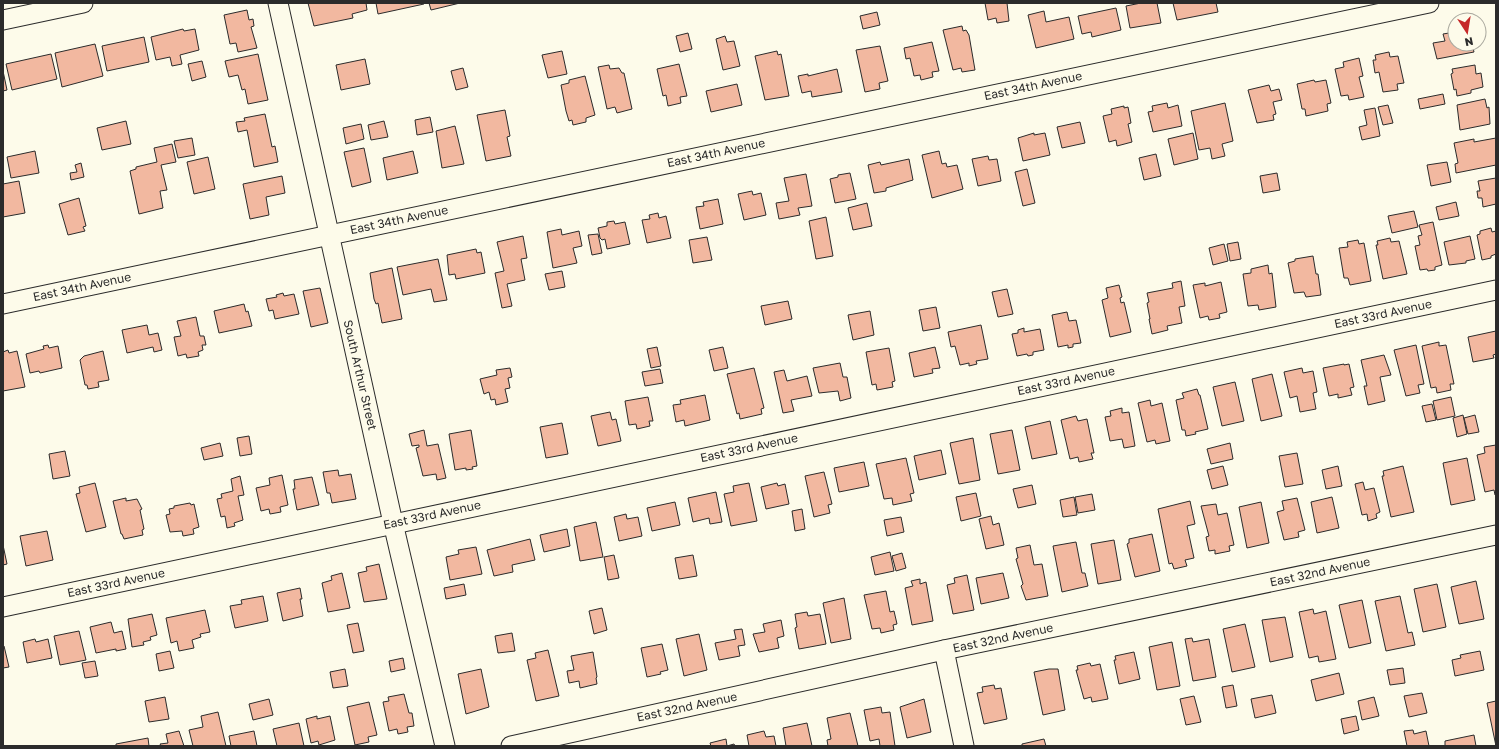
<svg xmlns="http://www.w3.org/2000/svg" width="1499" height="749" font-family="'Golos Text',sans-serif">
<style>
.building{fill:#f2b8a0;stroke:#2b2b2b}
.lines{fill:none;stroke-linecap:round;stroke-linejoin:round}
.minor-casing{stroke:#2b2b2b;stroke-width:21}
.minor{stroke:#fdfbea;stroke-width:19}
.labels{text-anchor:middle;stroke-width:3;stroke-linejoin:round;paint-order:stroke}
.street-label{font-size:12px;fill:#2b2b2b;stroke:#fdfbea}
</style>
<rect width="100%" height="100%" fill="#fdfbea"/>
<g class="building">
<polygon points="308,3 366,3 367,10 352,14 353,18 314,26"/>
<polygon points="376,3 424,3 424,4 378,14"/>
<polygon points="429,3 460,3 431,10"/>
<polygon points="985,3 1007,3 1009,21 997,23 996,18 988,20"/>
<polygon points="1141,3 1157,3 1161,23 1130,28 1126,6"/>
<polygon points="1173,3 1216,3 1218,12 1177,20"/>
<polygon points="1116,8 1121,30 1092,37 1091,32 1082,34 1078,16"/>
<polygon points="247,10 249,20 253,19 254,26 251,27 257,48 238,52 236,43 230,44 224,15"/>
<polygon points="1044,11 1046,22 1069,17 1074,39 1036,48 1028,15"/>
<polygon points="877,12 880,25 863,29 860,16"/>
<polygon points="962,26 963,31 966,30 969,35 975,70 962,72 961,68 953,70 943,30"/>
<polygon points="183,29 184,31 195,29 199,50 180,55 182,64 172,66 170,57 156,60 151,37"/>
<polygon points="1455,32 1455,44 1478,44 1478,47 1473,48 1474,52 1437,59 1433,43 1445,41 1443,34"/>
<polygon points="688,33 692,49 680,52 676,36"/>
<polygon points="725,36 727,42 734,41 740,66 723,70 716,39"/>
<polygon points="144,37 149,62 107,71 102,46"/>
<polygon points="932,42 939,71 932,72 933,77 921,80 920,75 914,76 910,58 906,59 904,48"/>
<polygon points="95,44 103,76 62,87 55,53"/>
<polygon points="880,46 888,81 879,83 880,89 865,92 856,50"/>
<polygon points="562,51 567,74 548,78 542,55"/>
<polygon points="777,51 778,55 781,54 789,96 765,100 755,56"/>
<polygon points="1389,52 1390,57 1398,56 1404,83 1397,84 1398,90 1383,92 1379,72 1375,73 1373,60 1376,60 1375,55"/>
<polygon points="51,54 57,79 12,90 6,64"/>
<polygon points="258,54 268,100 248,104 245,89 242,90 238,75 229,77 225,61"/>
<polygon points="1359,58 1363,76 1359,77 1364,97 1349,100 1348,95 1341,96 1335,69 1344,67 1343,62"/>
<polygon points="365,59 370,84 341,90 336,65"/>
<polygon points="202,61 206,77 192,81 188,64"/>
<polygon points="679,64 687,96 680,97 681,103 668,106 666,95 663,96 657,69"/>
<polygon points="609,65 610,69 619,68 622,73 624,73 632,109 617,113 615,107 607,109 598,67"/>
<polygon points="1475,65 1476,74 1481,73 1483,87 1471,90 1471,93 1457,96 1456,89 1454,90 1451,74 1453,73 1452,69"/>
<polygon points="463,68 468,87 456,90 451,71"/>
<polygon points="837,69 842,92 812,97 811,91 802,93 798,76 808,74 808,76"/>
<polygon points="3,71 7,90 3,91"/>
<polygon points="585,76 595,115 586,118 586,122 573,125 572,120 569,121 566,111 561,85 569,83 569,80"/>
<polygon points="1314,80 1315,82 1326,80 1331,103 1327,104 1328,111 1306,116 1305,109 1302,109 1297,84"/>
<polygon points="737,84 742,105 711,112 706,91"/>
<polygon points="1269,85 1271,91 1279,89 1282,100 1273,102 1276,114 1273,115 1274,120 1257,123 1248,90"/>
<polygon points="1443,94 1445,104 1420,109 1418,99"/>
<polygon points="1485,99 1487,108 1489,107 1490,124 1460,130 1457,105"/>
<polygon points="1167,103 1168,108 1178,105 1182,126 1153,132 1148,112 1153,111 1152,106"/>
<polygon points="1225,103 1233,141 1222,144 1225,156 1212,159 1210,148 1199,150 1191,111"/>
<polygon points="1388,105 1393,123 1383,125 1378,107"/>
<polygon points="1124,106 1124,108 1128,107 1131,123 1128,124 1132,142 1117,146 1116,140 1109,142 1103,116 1112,114 1111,109"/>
<polygon points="1375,108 1380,136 1362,140 1359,127 1367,125 1364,110"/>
<polygon points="505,110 510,136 507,137 511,156 486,161 477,115"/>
<polygon points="265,114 272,147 275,146 278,162 254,167 247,130 238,132 236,122 245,121 244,118"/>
<polygon points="430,117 433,132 417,135 415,120"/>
<polygon points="126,121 131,144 102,150 97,128"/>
<polygon points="384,121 388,137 371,140 368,125"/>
<polygon points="1080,122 1085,143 1062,148 1057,127"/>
<polygon points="361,124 364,139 346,144 343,128"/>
<polygon points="455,126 464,164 442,168 436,131"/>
<polygon points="1034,133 1034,135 1045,133 1050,155 1023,161 1018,138"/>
<polygon points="1193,133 1198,159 1174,165 1168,139"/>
<polygon points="192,138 195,155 178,158 174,141"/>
<polygon points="1496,138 1496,165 1456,173 1455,164 1458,163 1454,143 1474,139 1474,142"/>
<polygon points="172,144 176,162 161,165 167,190 160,191 163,208 139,214 130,171 136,169 136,167 157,162 154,148"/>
<polygon points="364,148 371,182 352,187 344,152"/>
<polygon points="35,151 39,173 11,178 7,157"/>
<polygon points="413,151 418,173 387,180 383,158"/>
<polygon points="939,151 942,164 946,163 947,167 957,165 963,189 932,198 922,155"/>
<polygon points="1156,154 1161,176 1144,180 1139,158"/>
<polygon points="988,156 989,160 997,159 1001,181 978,186 972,159"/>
<polygon points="208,157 215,189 194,194 187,162"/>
<polygon points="909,159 913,180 886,188 886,191 874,193 868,165 880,162 881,165"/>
<polygon points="1447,162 1451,182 1431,186 1427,165"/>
<polygon points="81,163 84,177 71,180 70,173 77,172 75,165"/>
<polygon points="1027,169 1035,203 1023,206 1015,172"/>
<polygon points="850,173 856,199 835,203 830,179 838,177 838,175"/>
<polygon points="1277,173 1280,190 1263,193 1260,176"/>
<polygon points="806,174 812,206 798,208 800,215 779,219 776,203 789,201 784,178"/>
<polygon points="282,176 285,193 266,197 269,215 250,219 243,184"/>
<polygon points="1496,178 1496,204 1483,207 1482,198 1478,198 1477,191 1480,191 1478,181"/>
<polygon points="19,181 25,213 3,217 3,184"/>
<polygon points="752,191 753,195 761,193 766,215 744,220 738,194"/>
<polygon points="79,198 86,226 83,227 85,231 68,235 59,204"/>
<polygon points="718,199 723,224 700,229 696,207 704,206 703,202"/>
<polygon points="1456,202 1459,216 1439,220 1436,207"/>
<polygon points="867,203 872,226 853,230 848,208"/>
<polygon points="1414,211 1418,227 1392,233 1388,216"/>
<polygon points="658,213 659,218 666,216 671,238 647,243 642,220 650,219 649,215"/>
<polygon points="826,217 833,256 816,259 809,221"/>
<polygon points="614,221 615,224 625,222 630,244 607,249 605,239 602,240 600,238 598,228 607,226 607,222"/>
<polygon points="1433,222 1442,265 1435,267 1435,270 1428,271 1427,269 1420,270 1415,246 1420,245 1418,236 1422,235 1419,225"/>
<polygon points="1491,228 1492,232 1496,231 1496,254 1491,256 1491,258 1482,260 1477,235 1480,234 1480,231"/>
<polygon points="561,229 562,235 579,231 582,246 573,248 577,263 553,268 547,232"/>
<polygon points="598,234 602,253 592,255 588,235"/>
<polygon points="523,236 527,258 521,259 525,280 507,284 512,306 502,308 495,273 504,271 497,242"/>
<polygon points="1470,236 1475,259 1466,261 1466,263 1449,265 1444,242"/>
<polygon points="707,237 712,260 693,263 689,240"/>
<polygon points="1390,238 1391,242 1399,241 1407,274 1383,279 1376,245 1378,245 1377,241"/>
<polygon points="1358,240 1359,244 1364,243 1371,281 1350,285 1348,278 1344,278 1339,248 1348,247 1347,242"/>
<polygon points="1238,242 1241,259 1230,261 1227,244"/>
<polygon points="1224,244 1228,261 1213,265 1209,248"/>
<polygon points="476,249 477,253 481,252 485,273 456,279 455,274 449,275 447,255"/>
<polygon points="1313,256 1316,274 1318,274 1321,295 1306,297 1304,292 1294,293 1288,263 1295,261 1295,259"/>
<polygon points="438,259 447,300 434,302 431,289 403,295 397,267"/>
<polygon points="1268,265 1269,274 1272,273 1276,307 1259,310 1258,305 1248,306 1243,274 1251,273 1251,269"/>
<polygon points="392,268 402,319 382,323 378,303 376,304 374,299 370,273"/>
<polygon points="562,271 565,287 549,290 545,274"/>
<polygon points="1181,281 1185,306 1179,307 1182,323 1167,326 1168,330 1152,334 1149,319 1150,319 1147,303 1149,302 1147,293 1173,288 1172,283"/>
<polygon points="1221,282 1227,312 1219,314 1220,318 1209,320 1208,316 1200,318 1193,285 1205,283 1205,286"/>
<polygon points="1119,285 1122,297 1120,298 1121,303 1124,302 1131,332 1110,337 1102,300 1108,298 1106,288"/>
<polygon points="320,288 328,323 311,327 303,291"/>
<polygon points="1007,289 1013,314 998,317 992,292"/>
<polygon points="283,293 284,296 294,294 299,314 275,319 273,310 269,311 266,299 277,297 276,295"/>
<polygon points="788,301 792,319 765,325 761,306"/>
<polygon points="244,304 246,312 248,311 252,326 219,333 214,311"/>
<polygon points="936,307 940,328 923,331 919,310"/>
<polygon points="870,311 874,335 853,340 848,315"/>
<polygon points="1067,312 1069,321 1076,320 1081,343 1073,344 1073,347 1068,348 1068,345 1058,347 1052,315"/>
<polygon points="196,317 200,336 204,336 206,345 202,345 203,350 198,352 199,356 187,358 186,354 178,356 174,337 181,336 177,321"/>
<polygon points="147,325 149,335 158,333 162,350 154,352 153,347 127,353 122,330"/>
<polygon points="981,325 988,359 976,361 977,364 969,366 969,363 960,365 955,346 951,347 948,332"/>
<polygon points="1024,328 1024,332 1040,329 1044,350 1033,352 1033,355 1028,356 1027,354 1017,356 1012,334 1018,333 1018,330"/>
<polygon points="1496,331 1496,354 1493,355 1494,358 1473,362 1468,337"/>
<polygon points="1439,342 1439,346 1446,345 1454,384 1450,384 1451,390 1437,393 1436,387 1431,388 1422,346"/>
<polygon points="48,345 49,348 58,346 62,368 40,373 39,371 30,373 26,354 44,349 43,346"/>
<polygon points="1416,345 1424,384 1418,385 1420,393 1406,396 1394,350"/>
<polygon points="657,347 661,366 651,368 647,349"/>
<polygon points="723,347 728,368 714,371 709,350"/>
<polygon points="935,347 940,368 932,369 933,373 914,377 909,353"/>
<polygon points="889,348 895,381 892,382 893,387 877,390 876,384 872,385 866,352"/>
<polygon points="8,350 9,353 17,351 25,387 3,391 3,352"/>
<polygon points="103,351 109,380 98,382 99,387 88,389 87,385 85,385 80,360 84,356"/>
<polygon points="1384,355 1391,375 1380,377 1385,401 1368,405 1364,386 1367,386 1361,360"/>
<polygon points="840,363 843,377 847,377 851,398 840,401 838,391 819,393 813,368"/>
<polygon points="1344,364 1344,365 1349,364 1354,387 1350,388 1352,395 1338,398 1338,394 1329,396 1323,368"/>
<polygon points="510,368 512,377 508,378 510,388 505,389 508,402 496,405 495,399 491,400 489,392 484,394 480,379 497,375 496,370"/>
<polygon points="754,368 764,408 761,409 762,414 740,419 739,413 737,414 727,374"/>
<polygon points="1302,368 1303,373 1313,371 1317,392 1313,393 1316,409 1300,412 1297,396 1290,398 1284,372"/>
<polygon points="660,369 663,383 645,386 642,372"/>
<polygon points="784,370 787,381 807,376 812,396 791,400 794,411 783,413 774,372"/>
<polygon points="1272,374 1282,416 1261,421 1252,379"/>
<polygon points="1235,382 1244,421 1222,426 1213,387"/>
<polygon points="1197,389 1199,395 1200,395 1208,429 1195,432 1196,434 1186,436 1185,430 1182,430 1176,400 1184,398 1182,393"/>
<polygon points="705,395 710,420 685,426 684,420 676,422 673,405 681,404 680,400"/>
<polygon points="648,397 653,421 649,421 650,426 637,429 636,424 629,425 625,401"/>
<polygon points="1451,397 1455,416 1437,420 1433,401"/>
<polygon points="1150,400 1151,406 1162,403 1170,441 1156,444 1155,440 1147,442 1138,403"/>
<polygon points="1432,404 1436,420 1426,422 1422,406"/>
<polygon points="1122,408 1122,413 1129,412 1135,446 1124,448 1122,439 1110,441 1105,417 1111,416 1110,411"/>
<polygon points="610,412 612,420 616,419 621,441 598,446 591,416"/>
<polygon points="1463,415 1467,434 1457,437 1453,418"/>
<polygon points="1475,415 1479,432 1468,434 1464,418"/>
<polygon points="1076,416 1078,421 1087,419 1094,453 1091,453 1093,459 1079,462 1078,457 1070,459 1061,420"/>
<polygon points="1050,421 1057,454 1032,459 1025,427"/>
<polygon points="562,423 568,454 546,458 540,427"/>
<polygon points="424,430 427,446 438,444 446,478 437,480 436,474 423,476 416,448 419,447 419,445 412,446 409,434"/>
<polygon points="471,430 477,466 472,467 473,469 466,470 466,468 455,470 449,434"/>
<polygon points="1012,430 1020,470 998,474 990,434"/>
<polygon points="249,436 252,454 240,456 237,438"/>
<polygon points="973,438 980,480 959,484 950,443"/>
<polygon points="220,443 223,456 204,460 201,448"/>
<polygon points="1230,443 1233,459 1211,464 1207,449"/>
<polygon points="1496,445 1496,494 1495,495 1494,490 1485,492 1477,455 1485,453 1484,447"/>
<polygon points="941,450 946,474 919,480 914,456"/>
<polygon points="65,451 70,476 53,479 49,454"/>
<polygon points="1297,453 1303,484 1285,487 1279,456"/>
<polygon points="906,458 914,493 910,494 912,501 893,505 892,498 884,499 876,464"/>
<polygon points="1467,458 1475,500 1451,505 1443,463"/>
<polygon points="864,462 869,486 839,492 834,468"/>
<polygon points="1223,466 1228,485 1212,489 1207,470"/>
<polygon points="1338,466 1342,486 1326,489 1322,470"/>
<polygon points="1403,466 1414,512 1391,517 1382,476 1384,476 1383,471"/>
<polygon points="338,470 339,476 351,474 356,499 332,503 330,493 327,493 323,472"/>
<polygon points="824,472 832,504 828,505 830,513 814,517 805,476"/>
<polygon points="282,475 288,505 280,507 281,512 270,514 269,509 261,511 256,488 270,485 269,478"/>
<polygon points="240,476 244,495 238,496 243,520 234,523 235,526 227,528 225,516 221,517 217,499 222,498 221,494 233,491 231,479"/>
<polygon points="312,477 319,505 297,510 293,489 295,489 294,480"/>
<polygon points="1363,482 1365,490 1374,488 1380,512 1376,514 1377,518 1368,521 1367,514 1362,515 1355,484"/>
<polygon points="95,483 106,527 86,532 76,494 80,493 79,487"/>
<polygon points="749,483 757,521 731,526 724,494 734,492 733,486"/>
<polygon points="777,483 778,486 785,484 789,504 766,509 761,487"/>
<polygon points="1032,485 1036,504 1018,508 1013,489"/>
<polygon points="716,492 722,522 710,524 709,518 693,522 688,498"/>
<polygon points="976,493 981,516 961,521 956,497"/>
<polygon points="1092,494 1095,510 1078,513 1075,497"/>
<polygon points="1074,497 1077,515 1063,517 1060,500"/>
<polygon points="1332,497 1339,528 1317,533 1311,502"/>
<polygon points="126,498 126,501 137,499 142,509 140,510 144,529 142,530 143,535 124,539 122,534 121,534 113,501"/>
<polygon points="1297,498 1305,530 1298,532 1299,537 1284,540 1277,512 1284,510 1282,501"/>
<polygon points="1190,501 1195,524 1187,526 1194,558 1185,560 1187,566 1174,569 1172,563 1169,564 1158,509"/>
<polygon points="675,502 680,525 652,531 647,508"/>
<polygon points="1261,502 1269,543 1247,548 1239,507"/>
<polygon points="190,503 191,505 194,504 199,527 193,529 194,534 183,536 182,531 170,532 166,515 170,514 169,509 174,508 174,506"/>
<polygon points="1216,504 1218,515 1227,513 1234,545 1229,546 1230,551 1215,554 1215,550 1209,551 1206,537 1209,536 1201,506"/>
<polygon points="802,509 805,529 795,531 792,511"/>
<polygon points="626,514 627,519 638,517 642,536 619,541 614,517"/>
<polygon points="991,516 993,525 999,523 1004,545 986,549 979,519"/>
<polygon points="901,517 904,532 887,536 884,520"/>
<polygon points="596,522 603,557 580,561 574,527"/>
<polygon points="567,529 570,546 544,552 540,535"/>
<polygon points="47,531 53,560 26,566 20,536"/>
<polygon points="1152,534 1160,571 1135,577 1127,544 1129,543 1129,539"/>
<polygon points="530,539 535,560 512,565 513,572 494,576 487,550"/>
<polygon points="1114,540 1121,580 1098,584 1091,544"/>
<polygon points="1076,542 1082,573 1085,573 1088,586 1062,592 1053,546"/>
<polygon points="3,545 7,564 3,565"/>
<polygon points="1030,545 1034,565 1042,564 1048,596 1026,600 1021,586 1023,584 1016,559 1018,558 1016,548"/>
<polygon points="476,547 482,574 450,580 446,557 459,554 458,550"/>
<polygon points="890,552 894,571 875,575 871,557"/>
<polygon points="902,553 906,568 896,571 892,556"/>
<polygon points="614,555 619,578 608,580 604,557"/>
<polygon points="693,555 697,576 679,579 675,558"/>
<polygon points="379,564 387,599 364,602 358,573 367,571 366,567"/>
<polygon points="342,573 350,608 328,612 322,583 332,580 331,576"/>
<polygon points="1003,573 1009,598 981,604 976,578"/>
<polygon points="967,575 974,610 953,614 947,585 955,583 954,578"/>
<polygon points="920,579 920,584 926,582 933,621 912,625 905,588 913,586 911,581"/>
<polygon points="1476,581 1484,619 1459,624 1451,587"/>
<polygon points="464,584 466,595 446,599 444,588"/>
<polygon points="1437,584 1446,627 1423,632 1414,589"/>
<polygon points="300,588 302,599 300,599 303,616 283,621 277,593"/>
<polygon points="886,591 890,612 894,611 897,624 893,625 894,630 881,633 880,628 872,629 864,595"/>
<polygon points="263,596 268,621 235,628 230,606 242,604 241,600"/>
<polygon points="1400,596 1408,633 1412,632 1415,645 1386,651 1375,601"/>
<polygon points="844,598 851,639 831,643 823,603"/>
<polygon points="1362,600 1371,643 1349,648 1339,605"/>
<polygon points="602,608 607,630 594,634 589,611"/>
<polygon points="1313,609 1314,614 1326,611 1336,659 1319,662 1318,656 1309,658 1299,612"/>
<polygon points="205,610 210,632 200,634 201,637 192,640 194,648 179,651 177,641 171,643 166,618"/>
<polygon points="807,612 808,616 820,614 826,644 799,649 795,628 797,627 795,614"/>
<polygon points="152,614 157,635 150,637 151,640 143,642 144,645 132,647 128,619"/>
<polygon points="1285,617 1293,657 1270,662 1262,620"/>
<polygon points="781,620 784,636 777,638 779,648 759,652 753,634 765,632 763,624"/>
<polygon points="111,622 114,633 122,631 126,649 116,651 116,649 96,653 90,627"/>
<polygon points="358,623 364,651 353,653 347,625"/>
<polygon points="1245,624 1255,667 1232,672 1223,629"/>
<polygon points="742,629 745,645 738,646 740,656 719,660 715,643 736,639 734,630"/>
<polygon points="79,631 86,660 60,665 54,636"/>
<polygon points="512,633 515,651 498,653 495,636"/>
<polygon points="699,634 707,670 684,676 676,639"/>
<polygon points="1192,638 1193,642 1209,639 1216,677 1193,681 1185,639"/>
<polygon points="35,639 36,642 48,639 52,658 27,663 23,642"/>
<polygon points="1172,642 1180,686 1157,690 1149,647"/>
<polygon points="662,644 668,670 660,672 661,674 647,677 641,648"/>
<polygon points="3,646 4,646 9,667 3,668"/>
<polygon points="548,650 559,696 536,701 527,660 536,658 535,653"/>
<polygon points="170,651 174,668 159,671 156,654"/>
<polygon points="1480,651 1484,670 1455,676 1452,660 1461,658 1460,655"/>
<polygon points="593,652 597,677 596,678 597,684 580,688 579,681 569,683 567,671 574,670 571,656"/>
<polygon points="1134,652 1140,679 1119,684 1114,660 1116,660 1115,656"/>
<polygon points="403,658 405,669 391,672 389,661"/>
<polygon points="95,661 98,676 85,678 82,663"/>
<polygon points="1090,663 1091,666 1100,664 1108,699 1092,702 1091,697 1084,699 1076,670 1078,670 1077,666"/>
<polygon points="1403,668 1405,683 1390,685 1387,670"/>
<polygon points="345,669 348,686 333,688 330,672"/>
<polygon points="481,669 489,707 466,714 458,674"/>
<polygon points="1049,669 1058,669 1065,710 1043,715 1034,672"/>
<polygon points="1339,673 1344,694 1316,701 1311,680"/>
<polygon points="994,685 995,689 1001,688 1007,719 984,724 977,693 983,692 982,687"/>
<polygon points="1233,685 1237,706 1226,708 1222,687"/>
<polygon points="1422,693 1427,713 1409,717 1404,696"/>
<polygon points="404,694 409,713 412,713 414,726 407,727 408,732 398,734 397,729 389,731 383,702 389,701 388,697"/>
<polygon points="1272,695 1276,713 1255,718 1251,699"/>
<polygon points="1194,696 1201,722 1186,725 1180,699"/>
<polygon points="165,697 169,719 149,722 145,701"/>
<polygon points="1374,697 1379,716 1362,720 1358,701"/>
<polygon points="269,699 273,715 253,720 249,704"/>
<polygon points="924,699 931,732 907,738 900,707"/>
<polygon points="1496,701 1496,746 1487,703"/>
<polygon points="369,702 377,735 368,737 369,742 355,745 347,707"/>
<polygon points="881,707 882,713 890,712 895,746 880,746 879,739 870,741 864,710"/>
<polygon points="218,712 226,746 193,746 189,730 203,727 201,716"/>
<polygon points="850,713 858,746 828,746 827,740 831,739 827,718"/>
<polygon points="317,716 317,719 330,716 335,740 319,745 318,741 311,743 306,719"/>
<polygon points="1356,716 1359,730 1344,734 1341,719"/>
<polygon points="299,723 304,746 277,746 273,729"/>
<polygon points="807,723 812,746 786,746 783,728"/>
<polygon points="1413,730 1414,734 1426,731 1429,746 1407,746 1404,731"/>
<polygon points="179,731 184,746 161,746 160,744 168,743 166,734"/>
<polygon points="254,731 257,746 231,746 229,736"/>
<polygon points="764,731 766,737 774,736 776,746 749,746 747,735"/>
<polygon points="1474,735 1476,746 1445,746 1445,741"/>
<polygon points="148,738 149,746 116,746 116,744"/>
<polygon points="726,739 727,746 734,744 735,746 711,746 710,743"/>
<polygon points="1044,739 1046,746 1022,746 1022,744"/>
</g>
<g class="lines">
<g class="minor-casing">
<g id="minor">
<polyline points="278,3 393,523 445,746"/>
<polyline points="3,20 83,3"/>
<polyline points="3,304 1429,3"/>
<polyline points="3,607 1496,290"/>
<polyline points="944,650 964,746"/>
<polyline points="511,746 944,650 1496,535"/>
</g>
</g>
<use href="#minor" class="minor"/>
</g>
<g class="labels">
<g class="street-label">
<text transform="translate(1033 86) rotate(-12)" y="4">East 34th Avenue</text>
<text transform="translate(716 153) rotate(-12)" y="4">East 34th Avenue</text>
<text transform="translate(399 220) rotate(-12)" y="4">East 34th Avenue</text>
<text transform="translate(82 287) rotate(-12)" y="4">East 34th Avenue</text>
<text transform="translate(1383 314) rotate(-12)" y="4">East 33rd Avenue</text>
<text transform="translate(360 375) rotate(77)" y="4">South Arthur Street</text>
<text transform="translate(1066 381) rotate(-12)" y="4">East 33rd Avenue</text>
<text transform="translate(749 448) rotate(-12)" y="4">East 33rd Avenue</text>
<text transform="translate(432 515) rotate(-12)" y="4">East 33rd Avenue</text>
<text transform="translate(1320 572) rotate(-12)" y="4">East 32nd Avenue</text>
<text transform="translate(116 583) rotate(-12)" y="4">East 33rd Avenue</text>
<text transform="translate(1003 638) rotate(-12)" y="4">East 32nd Avenue</text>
<text transform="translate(687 707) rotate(-12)" y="4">East 32nd Avenue</text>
</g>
</g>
<rect width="1499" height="749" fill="none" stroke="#2b2b2b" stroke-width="8"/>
<g transform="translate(1467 32) rotate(168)"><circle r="19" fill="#fdfbea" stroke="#a9a89e"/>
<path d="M0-3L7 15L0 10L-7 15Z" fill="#c62828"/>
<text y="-6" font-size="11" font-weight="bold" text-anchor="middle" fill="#2b2b2b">N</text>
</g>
</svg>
